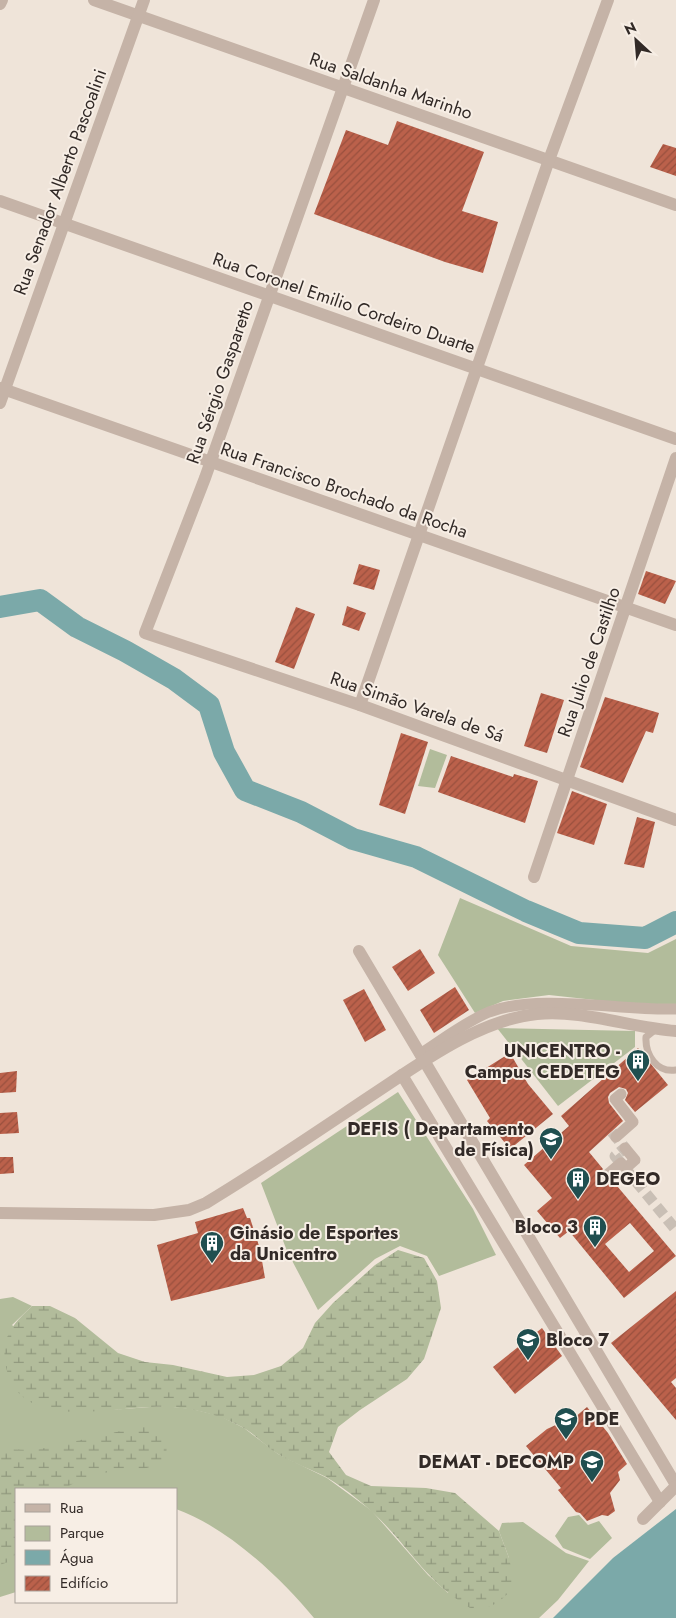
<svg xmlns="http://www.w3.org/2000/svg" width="676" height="1618" font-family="Jost,sans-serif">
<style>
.green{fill:#b2bc9b}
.wetland{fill:url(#wetland-marsh)}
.water{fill:#7ba9a9}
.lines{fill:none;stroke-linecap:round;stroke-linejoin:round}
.river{stroke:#7ba9a9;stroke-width:22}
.building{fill:url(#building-hatch);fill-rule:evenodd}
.pedestrian-tunnel{stroke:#c9bfb5;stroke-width:11;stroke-dasharray:11 5.5;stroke-linecap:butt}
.service{stroke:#c5b3a7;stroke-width:7}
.pedestrian{stroke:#c5b3a7;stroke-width:11}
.minor{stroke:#c5b3a7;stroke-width:12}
.labels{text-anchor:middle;stroke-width:4;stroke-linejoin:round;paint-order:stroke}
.street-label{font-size:18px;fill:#322a27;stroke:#f7eee5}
.poi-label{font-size:18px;font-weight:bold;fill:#322a27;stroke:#f7eee5;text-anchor:end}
</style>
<defs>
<pattern id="wetland-marsh" width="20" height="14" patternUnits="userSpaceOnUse" patternTransform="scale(1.25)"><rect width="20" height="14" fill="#b2bc9b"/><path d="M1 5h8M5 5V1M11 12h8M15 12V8" fill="none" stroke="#91997e"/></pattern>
<pattern id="building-hatch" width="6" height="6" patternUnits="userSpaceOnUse" patternTransform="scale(1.25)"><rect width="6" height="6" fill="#bb614b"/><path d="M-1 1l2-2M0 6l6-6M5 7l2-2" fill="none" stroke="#99503e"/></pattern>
</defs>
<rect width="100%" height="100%" fill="#efe4d9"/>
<g class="green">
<polygon points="430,749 447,755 435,788 418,786"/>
<polygon points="460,898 571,946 648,953 676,939 676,1006 650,1006 549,995 503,1001 475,1013 438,955"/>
<polygon points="497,1028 635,1031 635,1047 558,1106"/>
<polygon points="398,1092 473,1209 496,1255 439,1276 427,1256 400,1246 375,1259 318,1310 287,1251 261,1183"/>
<path d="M13 1297 32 1306 12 1325 109 1410 164 1406 192 1409 220 1416 244 1428 278 1454 327 1478 372 1511 428 1575 448 1593 509 1558 499 1531 502 1523 523 1522 566 1553 589 1561 558 1600 539 1618H314C280 1577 227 1527 176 1509V1489H16V1592L0 1597V1299Z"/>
<polygon points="579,1515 588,1525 599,1521 612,1538 590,1559 563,1548 555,1536 568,1517"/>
</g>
<g class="wetland">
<path d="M398 1250 424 1258 437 1281 441 1308 424 1359 407 1379 360 1410 338 1427 329 1452 346 1475 371 1486 426 1488 455 1493 499 1531 509 1558 515 1586C503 1599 491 1612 471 1608 467 1607 461 1602 458 1600 430 1581 412 1554 390 1530 372 1510 349 1491 326 1477 310 1469 293 1463 278 1454 265 1446 255 1434 242 1427 218 1414 193 1408 166 1407 119 1404 20 1436 6 1367 0 1338 12 1325 32 1306H50L75 1318 118 1353 145 1362 173 1365 227 1377 254 1375 281 1366 303 1348 315 1323 333 1303 375 1265Z"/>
<polygon points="143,1426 168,1437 165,1463 139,1470 113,1471 86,1477 63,1489 16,1489 16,1554 8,1562 0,1565 0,1449 36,1450"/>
</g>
<polygon class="water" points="676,1509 676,1618 553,1618 613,1558"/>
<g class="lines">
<polyline class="river" points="0,607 40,600 77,627 125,651 174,679 209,705 224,752 245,790 301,812 353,839 416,857 526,911 579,933 645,938 676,922"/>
</g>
<g class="building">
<polygon points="397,121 484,152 462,211 498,222 483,273 445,262 314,214 346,130 388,145"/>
<polygon points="663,144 676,148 676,176 650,167"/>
<polygon points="359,564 380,570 374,590 353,584"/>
<polygon points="646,571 676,581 665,604 638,594"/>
<polygon points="347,606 366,613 359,631 342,625"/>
<polygon points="296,607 315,614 294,669 275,662"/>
<polygon points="541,693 564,700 547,753 524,746"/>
<polygon points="605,697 659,713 653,733 646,731 623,783 580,767"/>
<polygon points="401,733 428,742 405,814 379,805"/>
<polygon points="451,756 513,777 514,774 538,781 525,823 438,792"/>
<polygon points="572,791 607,804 594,845 557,833"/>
<polygon points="637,817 655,822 644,868 624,864"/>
<polygon points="420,949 435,973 408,991 392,967"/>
<polygon points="455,987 469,1010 434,1033 420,1010"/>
<polygon points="364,989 386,1030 365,1042 343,1000"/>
<path d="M638 1048 668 1085 635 1112 625 1100 628 1093 626 1089 619 1087 610 1093 608 1097 609 1103 623 1121 589 1152 603 1169 600 1173 601 1179 605 1182 612 1180 676 1256 624 1298 569 1231 560 1238 537 1211 552 1198 524 1165 569 1126 561 1116ZM630 1223 654 1251 629 1272 605 1244Z"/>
<polygon points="510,1053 528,1084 553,1114 510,1149 487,1121 490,1118 467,1080"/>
<polygon points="17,1071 16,1092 0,1093 0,1073"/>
<polygon points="17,1112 19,1133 0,1134 0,1113"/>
<polygon points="0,1157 13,1157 14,1173 0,1174"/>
<polygon points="243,1208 247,1218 250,1218 260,1249 265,1278 171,1301 157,1245 198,1233 195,1222"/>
<polygon points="676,1291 676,1378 671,1382 676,1388 676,1420 611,1343"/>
<polygon points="542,1328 562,1356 515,1394 493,1367"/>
<polygon points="587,1407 608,1433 627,1464 618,1472 620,1480 610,1493 615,1511 608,1516 602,1515 587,1521 580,1513 576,1512 558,1490 561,1488 526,1446 547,1429 560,1423 568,1423"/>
</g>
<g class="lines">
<polyline class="pedestrian-tunnel" points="612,1132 625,1148 615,1156 676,1230"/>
<path class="service" d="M656 1029 646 1037C645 1055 657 1073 676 1070"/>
<g class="pedestrian">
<path d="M420 1054C442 1040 465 1022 489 1012 540 993 620 1011 676 1009"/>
<polyline points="616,1137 633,1122 615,1099 621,1094"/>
<polyline points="625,1148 635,1160 626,1168"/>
<polyline points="607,1175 621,1163"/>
</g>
<g class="minor">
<polyline points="94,0 676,205"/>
<polyline points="374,0 205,478 145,633 360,705 676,820"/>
<polyline points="0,4 2,0"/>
<polyline points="0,201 676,439"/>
<polyline points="0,388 676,625"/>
<polyline points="0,403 144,0"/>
<polyline points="360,705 549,160 608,0"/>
<polyline points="534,877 676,458"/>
<polyline points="359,951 676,1485"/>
<polyline points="402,1075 660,1502"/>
<path d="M0 1213 154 1215 189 1210 206 1203C261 1170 315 1133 369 1097 418 1065 477 1020 537 1014 580 1009 633 1028 676 1031"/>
<polyline points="643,1519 676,1486"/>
</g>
</g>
<defs>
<g id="building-pin" transform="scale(1.25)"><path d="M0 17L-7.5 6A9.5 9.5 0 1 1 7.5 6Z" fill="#204f50" stroke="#f7eee5"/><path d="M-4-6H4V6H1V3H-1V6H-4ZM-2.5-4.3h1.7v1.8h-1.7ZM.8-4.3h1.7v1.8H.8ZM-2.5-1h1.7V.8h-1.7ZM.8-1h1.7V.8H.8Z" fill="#fff"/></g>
<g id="university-pin" transform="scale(1.25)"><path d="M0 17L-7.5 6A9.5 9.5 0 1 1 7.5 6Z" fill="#204f50" stroke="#f7eee5"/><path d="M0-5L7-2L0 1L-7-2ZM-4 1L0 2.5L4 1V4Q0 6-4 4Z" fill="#fff"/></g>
</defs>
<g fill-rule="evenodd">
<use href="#building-pin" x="638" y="1061"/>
<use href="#university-pin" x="551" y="1139"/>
<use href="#building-pin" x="578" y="1179"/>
<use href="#building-pin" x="595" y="1227"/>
<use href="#building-pin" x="212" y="1243"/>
<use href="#university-pin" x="528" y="1340"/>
<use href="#university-pin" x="566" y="1419"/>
<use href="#university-pin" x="592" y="1462"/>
</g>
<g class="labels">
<g class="street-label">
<text transform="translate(391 86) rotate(19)" y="6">Rua Saldanha Marinho</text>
<text transform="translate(60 182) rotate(-70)" y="6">Rua Senador Alberto Pascoalini</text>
<text transform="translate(344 303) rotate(19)" y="6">Rua Coronel Emilio Cordeiro Duarte</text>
<text transform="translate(220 382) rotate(-71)" y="6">Rua Sérgio Gasparetto</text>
<text transform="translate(344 490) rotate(19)" y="6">Rua Francisco Brochado da Rocha</text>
<text transform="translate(589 662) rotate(-71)" y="6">Rua Julio de Castilho</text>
<text transform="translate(417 707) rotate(19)" y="6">Rua Simão Varela de Sá</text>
</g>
<g class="poi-label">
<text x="620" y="1057">UNICENTRO -<tspan x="620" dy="21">Campus CEDETEG</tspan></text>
<text x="534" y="1135">DEFIS ( Departamento<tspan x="534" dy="21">de Física)</tspan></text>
<text x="596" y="1185" text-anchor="start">DEGEO</text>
<text x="578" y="1233">Bloco 3</text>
<text x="230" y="1239" text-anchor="start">Ginásio de Esportes<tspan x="230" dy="21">da Unicentro</tspan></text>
<text x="546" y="1346" text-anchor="start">Bloco 7</text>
<text x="584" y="1425" text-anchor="start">PDE</text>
<text x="574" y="1468">DEMAT - DECOMP</text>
</g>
</g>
<rect x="15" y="1488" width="162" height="115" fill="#f7eee5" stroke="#a8a099"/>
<rect x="25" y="1504" width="25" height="8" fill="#c5b3a7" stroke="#a8a099"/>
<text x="60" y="1513" font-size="15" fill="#322a27">Rua</text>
<rect x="25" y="1526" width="25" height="15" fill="#b2bc9b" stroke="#a8a099"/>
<text x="60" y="1538" font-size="15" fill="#322a27">Parque</text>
<rect x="25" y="1550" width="25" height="15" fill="#7ba9a9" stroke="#a8a099"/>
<text x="60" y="1563" font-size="15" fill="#322a27">Água</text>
<rect x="25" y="1576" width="25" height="15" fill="url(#building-hatch)" stroke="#a8a099"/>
<text x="60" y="1588" font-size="15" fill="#322a27">Edifício</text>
<g transform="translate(636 40) rotate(334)" stroke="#f7eee5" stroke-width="4" paint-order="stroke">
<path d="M0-4L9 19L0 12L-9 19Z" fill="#322a27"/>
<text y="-8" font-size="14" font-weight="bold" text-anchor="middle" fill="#322a27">N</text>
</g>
</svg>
